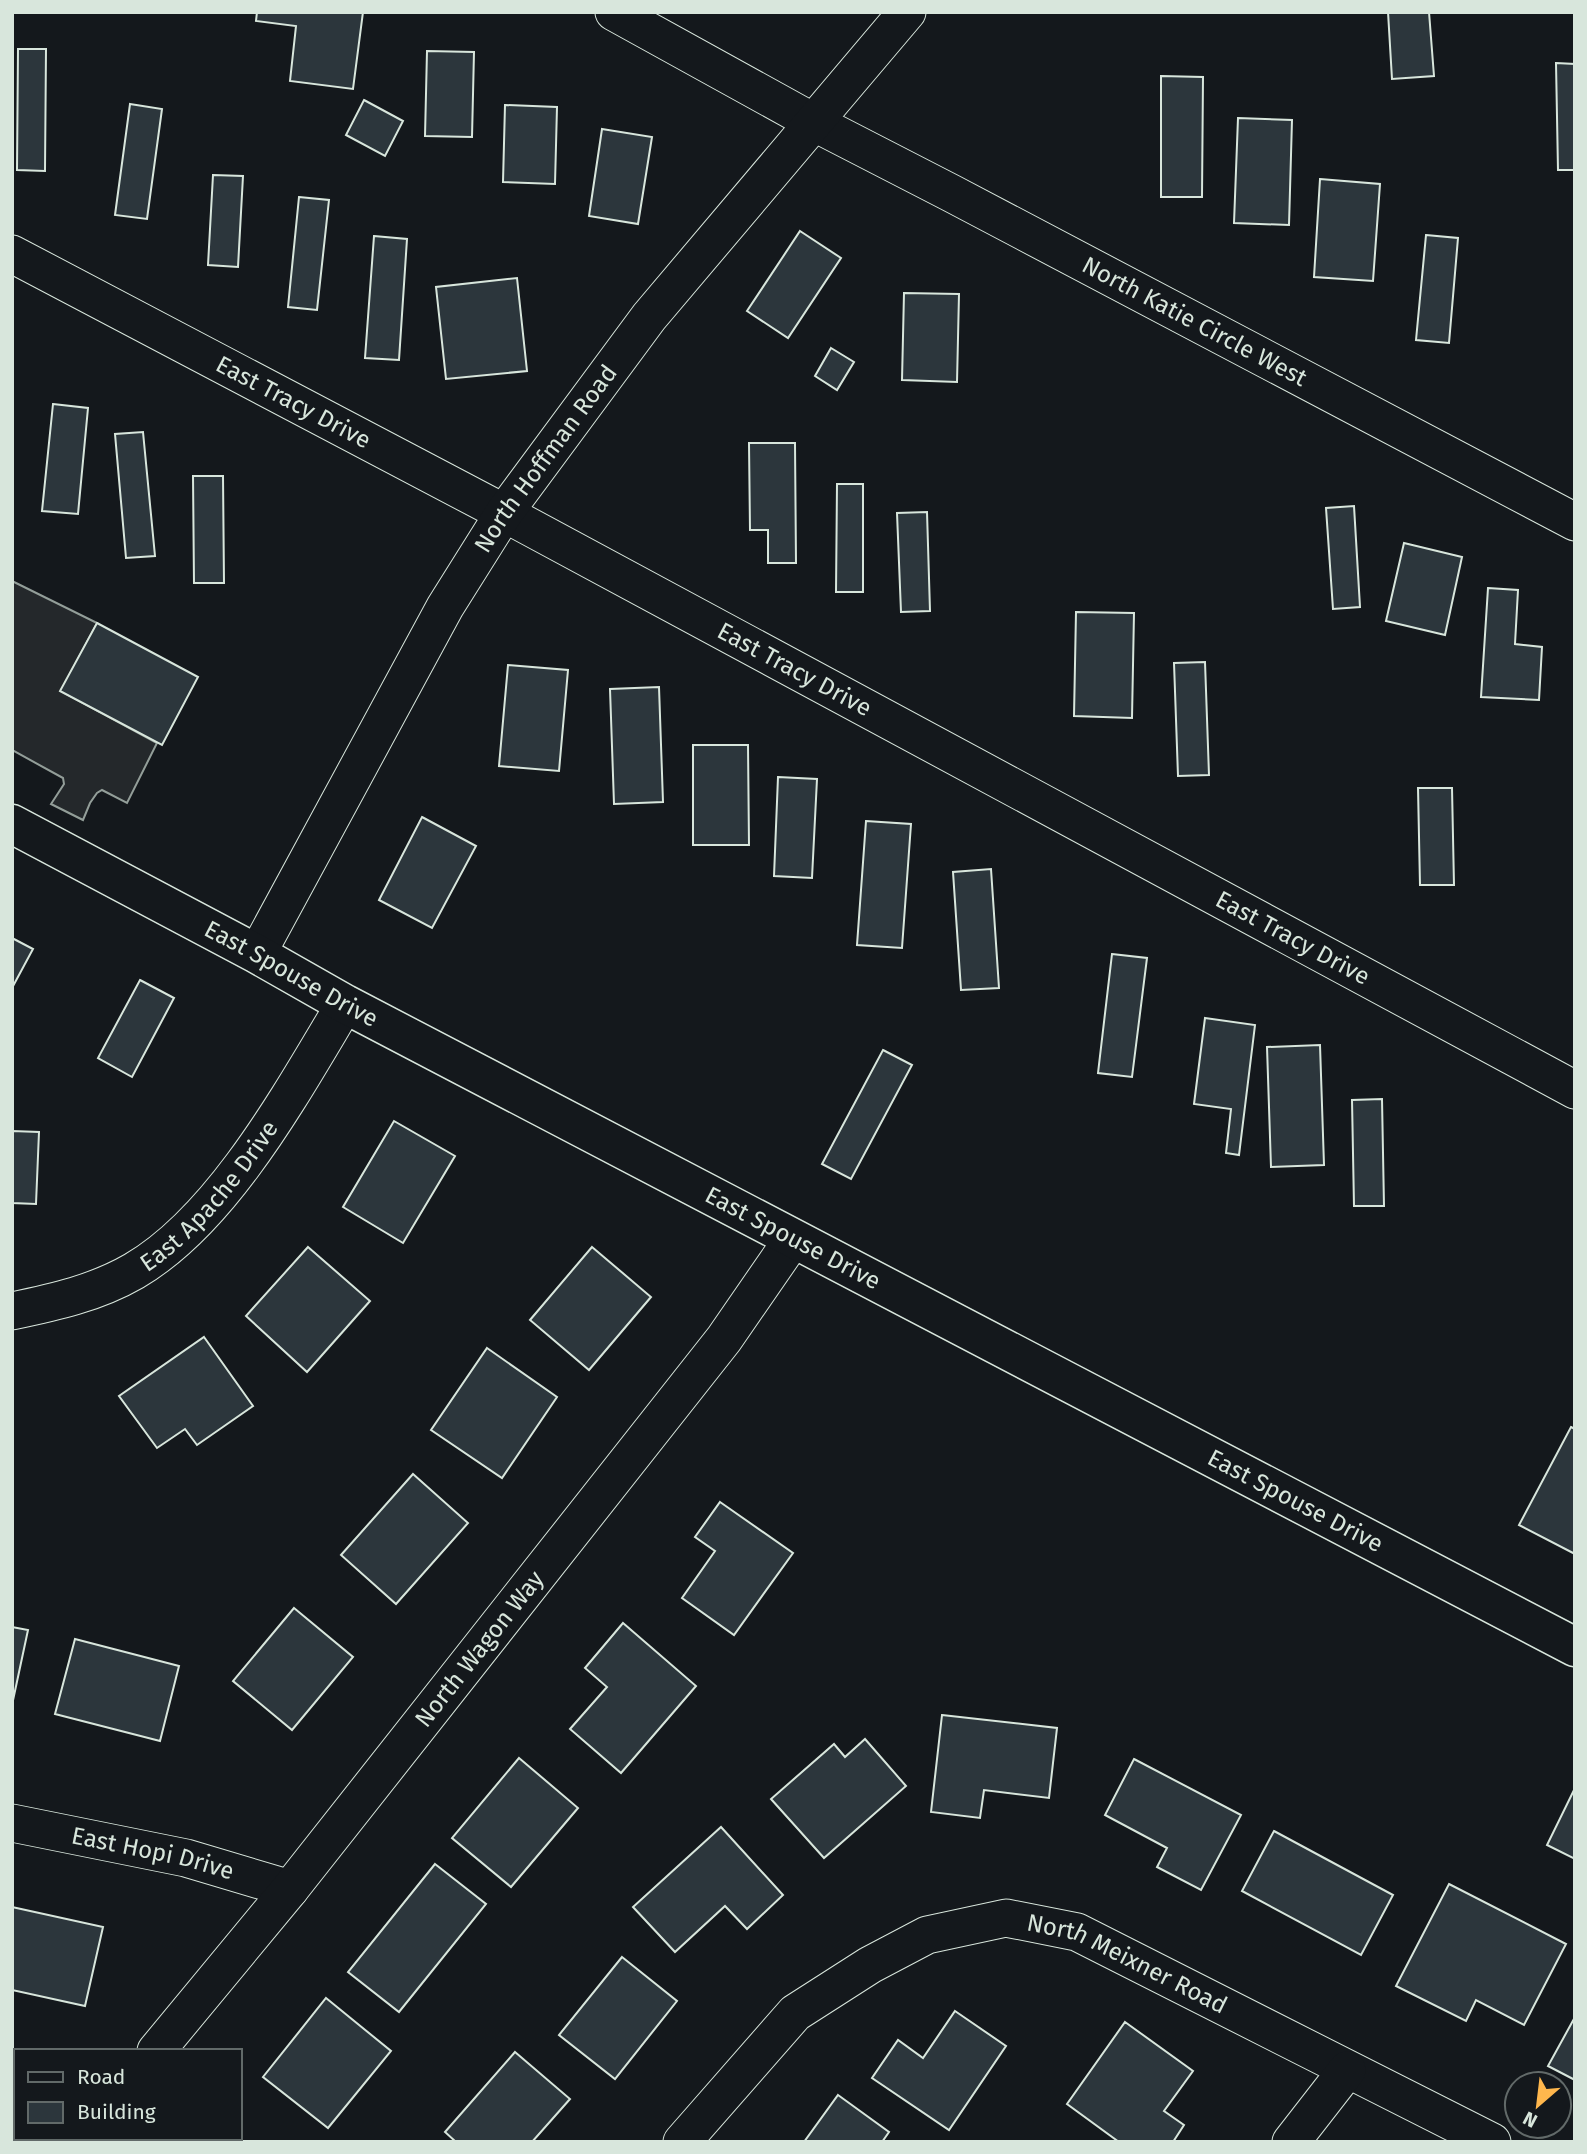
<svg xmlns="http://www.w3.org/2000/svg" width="1587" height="2154" font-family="'Fira Sans',sans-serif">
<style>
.parking{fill:#24282b;stroke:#939e99;stroke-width:2}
.building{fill:#2c363c;stroke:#d8e6dc;stroke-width:2}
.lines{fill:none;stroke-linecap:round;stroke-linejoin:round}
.minor-casing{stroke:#d8e6dc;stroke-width:39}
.tertiary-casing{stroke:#d8e6dc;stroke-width:41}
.minor{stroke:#14181c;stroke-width:37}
.tertiary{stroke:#14181c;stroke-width:38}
.labels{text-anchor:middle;stroke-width:5;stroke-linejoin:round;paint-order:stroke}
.street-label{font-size:24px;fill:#d8e6dc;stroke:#14181c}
</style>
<rect width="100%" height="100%" fill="#14181c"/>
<polygon class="parking" points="12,581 97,623 61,691 157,743 127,803 102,790 97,793 90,803 83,820 51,804 64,784 63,778 12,750"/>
<g class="building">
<polygon points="257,12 363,12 353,89 290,81 296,26 256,21"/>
<polygon points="1388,12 1429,12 1434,76 1392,79"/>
<polygon points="18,49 46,49 45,171 17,170"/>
<polygon points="427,51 474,52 472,137 425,136"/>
<polygon points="1556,63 1575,64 1575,170 1558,170"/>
<polygon points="1161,76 1203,77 1202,197 1161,197"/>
<polygon points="364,100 403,121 385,156 346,135"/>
<polygon points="130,104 162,109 147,219 115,215"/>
<polygon points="505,105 557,107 555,184 503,182"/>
<polygon points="1238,118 1292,120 1289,225 1234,223"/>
<polygon points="602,129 652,137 638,224 589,216"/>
<polygon points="213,175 243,176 238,267 208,265"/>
<polygon points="1320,179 1380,184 1373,281 1314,277"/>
<polygon points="299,197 329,200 317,310 288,307"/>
<polygon points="800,231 841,258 788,338 747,311"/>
<polygon points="1426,235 1458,238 1449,343 1416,340"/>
<polygon points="374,236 407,239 399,360 365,358"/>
<polygon points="517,278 527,371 446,379 436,287"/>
<polygon points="904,293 959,294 957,382 902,380"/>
<polygon points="831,348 854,362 837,390 815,376"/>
<polygon points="53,404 88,408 78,514 42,511"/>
<polygon points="143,432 155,556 126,558 115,434"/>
<polygon points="749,443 795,443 796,563 768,563 768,530 750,530"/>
<polygon points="193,476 223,476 224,583 194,583"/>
<polygon points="837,484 863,484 863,592 836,592"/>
<polygon points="1354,506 1360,607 1333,609 1326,508"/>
<polygon points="927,512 930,611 901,612 897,513"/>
<polygon points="1404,543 1462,557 1445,635 1386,621"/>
<polygon points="1488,588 1518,590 1515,644 1542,647 1539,700 1481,697"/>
<polygon points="1076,612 1134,613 1132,718 1074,716"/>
<polygon points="97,623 198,677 162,745 60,691"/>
<polygon points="1205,662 1209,775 1178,776 1174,663"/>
<polygon points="508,665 568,670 559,771 499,766"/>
<polygon points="659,687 663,802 614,804 610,689"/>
<polygon points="693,745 748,745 749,845 693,845"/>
<polygon points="778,777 817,779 812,878 774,876"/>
<polygon points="1418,788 1452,788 1454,885 1420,885"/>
<polygon points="422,817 476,846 432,928 379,900"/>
<polygon points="866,821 911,824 902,948 857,945"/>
<polygon points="991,869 999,988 961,990 953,872"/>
<polygon points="12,938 33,949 12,988"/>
<polygon points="1112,954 1147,958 1132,1077 1098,1073"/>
<polygon points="140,980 174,998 132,1077 98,1058"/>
<polygon points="1205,1018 1255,1025 1239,1155 1226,1153 1231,1109 1194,1104"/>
<polygon points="1320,1045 1324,1165 1271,1167 1267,1047"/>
<polygon points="883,1050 912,1065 851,1179 822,1164"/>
<polygon points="1382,1099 1384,1206 1354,1206 1352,1100"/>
<polygon points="394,1121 455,1156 403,1243 343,1207"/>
<polygon points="12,1131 39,1132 36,1204 12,1203"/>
<polygon points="308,1247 370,1301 307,1372 246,1316"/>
<polygon points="592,1247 651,1297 589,1370 530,1320"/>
<polygon points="204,1337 253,1406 197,1445 185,1429 157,1448 119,1396"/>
<polygon points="487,1348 557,1397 502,1478 431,1430"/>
<polygon points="1571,1427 1575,1429 1575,1554 1519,1525"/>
<polygon points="413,1474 468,1523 396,1604 341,1555"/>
<polygon points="720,1502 793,1553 734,1635 682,1598 715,1551 695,1537"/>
<polygon points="294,1608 353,1657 292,1730 233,1681"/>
<polygon points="623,1623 696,1686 621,1773 570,1729 607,1687 585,1668"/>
<polygon points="12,1627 28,1630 12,1705"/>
<polygon points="75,1639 179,1666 160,1741 55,1714"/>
<polygon points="942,1715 1057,1728 1049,1798 984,1790 980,1818 931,1812"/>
<polygon points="865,1739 906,1786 824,1858 771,1799 834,1744 845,1757"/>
<polygon points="519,1758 578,1808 511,1887 452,1838"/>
<polygon points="1134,1759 1241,1815 1201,1890 1157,1867 1167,1848 1105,1815"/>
<polygon points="1575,1788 1575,1859 1547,1845"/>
<polygon points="721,1827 783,1895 747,1929 725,1906 675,1952 633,1907"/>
<polygon points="1274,1831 1393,1895 1361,1955 1242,1891"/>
<polygon points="435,1864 486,1904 399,2012 348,1972"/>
<polygon points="1449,1884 1566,1944 1524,2025 1476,2000 1466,2021 1396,1986"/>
<polygon points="12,1907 103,1927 85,2006 12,1990"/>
<polygon points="622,1957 677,2001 615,2079 559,2035"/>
<polygon points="326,1998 391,2051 328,2128 263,2077"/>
<polygon points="955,2011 1006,2046 949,2130 872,2078 898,2040 923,2058"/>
<polygon points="1575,2017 1575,2080 1548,2066"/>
<polygon points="1125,2022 1193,2071 1164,2111 1184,2125 1173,2142 1119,2142 1067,2104"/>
<polygon points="515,2052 570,2099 532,2142 456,2142 445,2132"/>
<polygon points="838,2095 889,2132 882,2142 804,2142"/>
</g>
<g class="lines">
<g class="minor-casing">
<g id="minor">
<path id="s1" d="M614 12 815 123 951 193 1575 522"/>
<path id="s2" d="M12 254 504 513 1575 1090"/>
<path id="s3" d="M257 954 445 607 504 513 649 317 907 12"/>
<path id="s4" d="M12 1311C55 1302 96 1293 134 1271 223 1219 292 1092 345 1004"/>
<path id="s5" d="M12 1823 186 1858 290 1889"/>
<path id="s6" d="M156 2051 290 1889 724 1339 793 1239"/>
<polyline points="80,2142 83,2138"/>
<path id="s7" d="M682 2142 795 2013 870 1965 927 1935 1006 1918 1077 1932 1492 2142"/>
<polyline points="1291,2142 1347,2070"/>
</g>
</g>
<g class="tertiary-casing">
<g id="tertiary">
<path id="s8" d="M12 824 257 954 345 1004 1575 1647"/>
</g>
</g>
<use href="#minor" class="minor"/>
<use href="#tertiary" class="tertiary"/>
</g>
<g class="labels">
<g class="street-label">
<text dy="8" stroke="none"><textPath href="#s1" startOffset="658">North Katie Circle West</textPath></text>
<text dy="8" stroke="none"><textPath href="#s2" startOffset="318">East Tracy Drive</textPath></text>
<text dy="8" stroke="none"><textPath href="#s3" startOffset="574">North Hoffman Road</textPath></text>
<text dy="8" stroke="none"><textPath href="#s2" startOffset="886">East Tracy Drive</textPath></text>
<text dy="8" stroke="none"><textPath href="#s2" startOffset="1452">East Tracy Drive</textPath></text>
<text dy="8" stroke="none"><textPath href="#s8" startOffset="317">East Spouse Drive</textPath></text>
<text dy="8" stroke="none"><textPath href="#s4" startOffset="236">East Apache Drive</textPath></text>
<text dy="8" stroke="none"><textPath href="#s8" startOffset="884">East Spouse Drive</textPath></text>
<text dy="8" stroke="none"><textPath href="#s8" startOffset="1451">East Spouse Drive</textPath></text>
<text dy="8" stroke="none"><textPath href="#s6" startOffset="516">North Wagon Way</textPath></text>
<text dy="8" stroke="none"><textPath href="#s5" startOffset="144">East Hopi Drive</textPath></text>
<text dy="8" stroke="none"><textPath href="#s7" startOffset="536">North Meixner Road</textPath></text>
</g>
</g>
<rect width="1587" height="2154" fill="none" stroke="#d8e6dc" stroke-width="28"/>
<rect x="14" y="2049" width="228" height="91" fill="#14181c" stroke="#626a69" stroke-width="2"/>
<rect x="28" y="2072" width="35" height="10" fill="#14181c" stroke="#626a69" stroke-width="2"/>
<text x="77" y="2084" font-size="21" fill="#d8e6dc">Road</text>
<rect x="28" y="2102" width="35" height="21" fill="#2c363c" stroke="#626a69" stroke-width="2"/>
<text x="77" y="2119" font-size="21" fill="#d8e6dc">Building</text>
<g transform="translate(1538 2105) rotate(208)"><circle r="33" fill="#14181c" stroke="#626a69" stroke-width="2"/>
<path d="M0-5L12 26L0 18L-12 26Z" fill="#ffb74d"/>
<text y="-10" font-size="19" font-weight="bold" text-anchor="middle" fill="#d8e6dc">N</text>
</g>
</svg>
